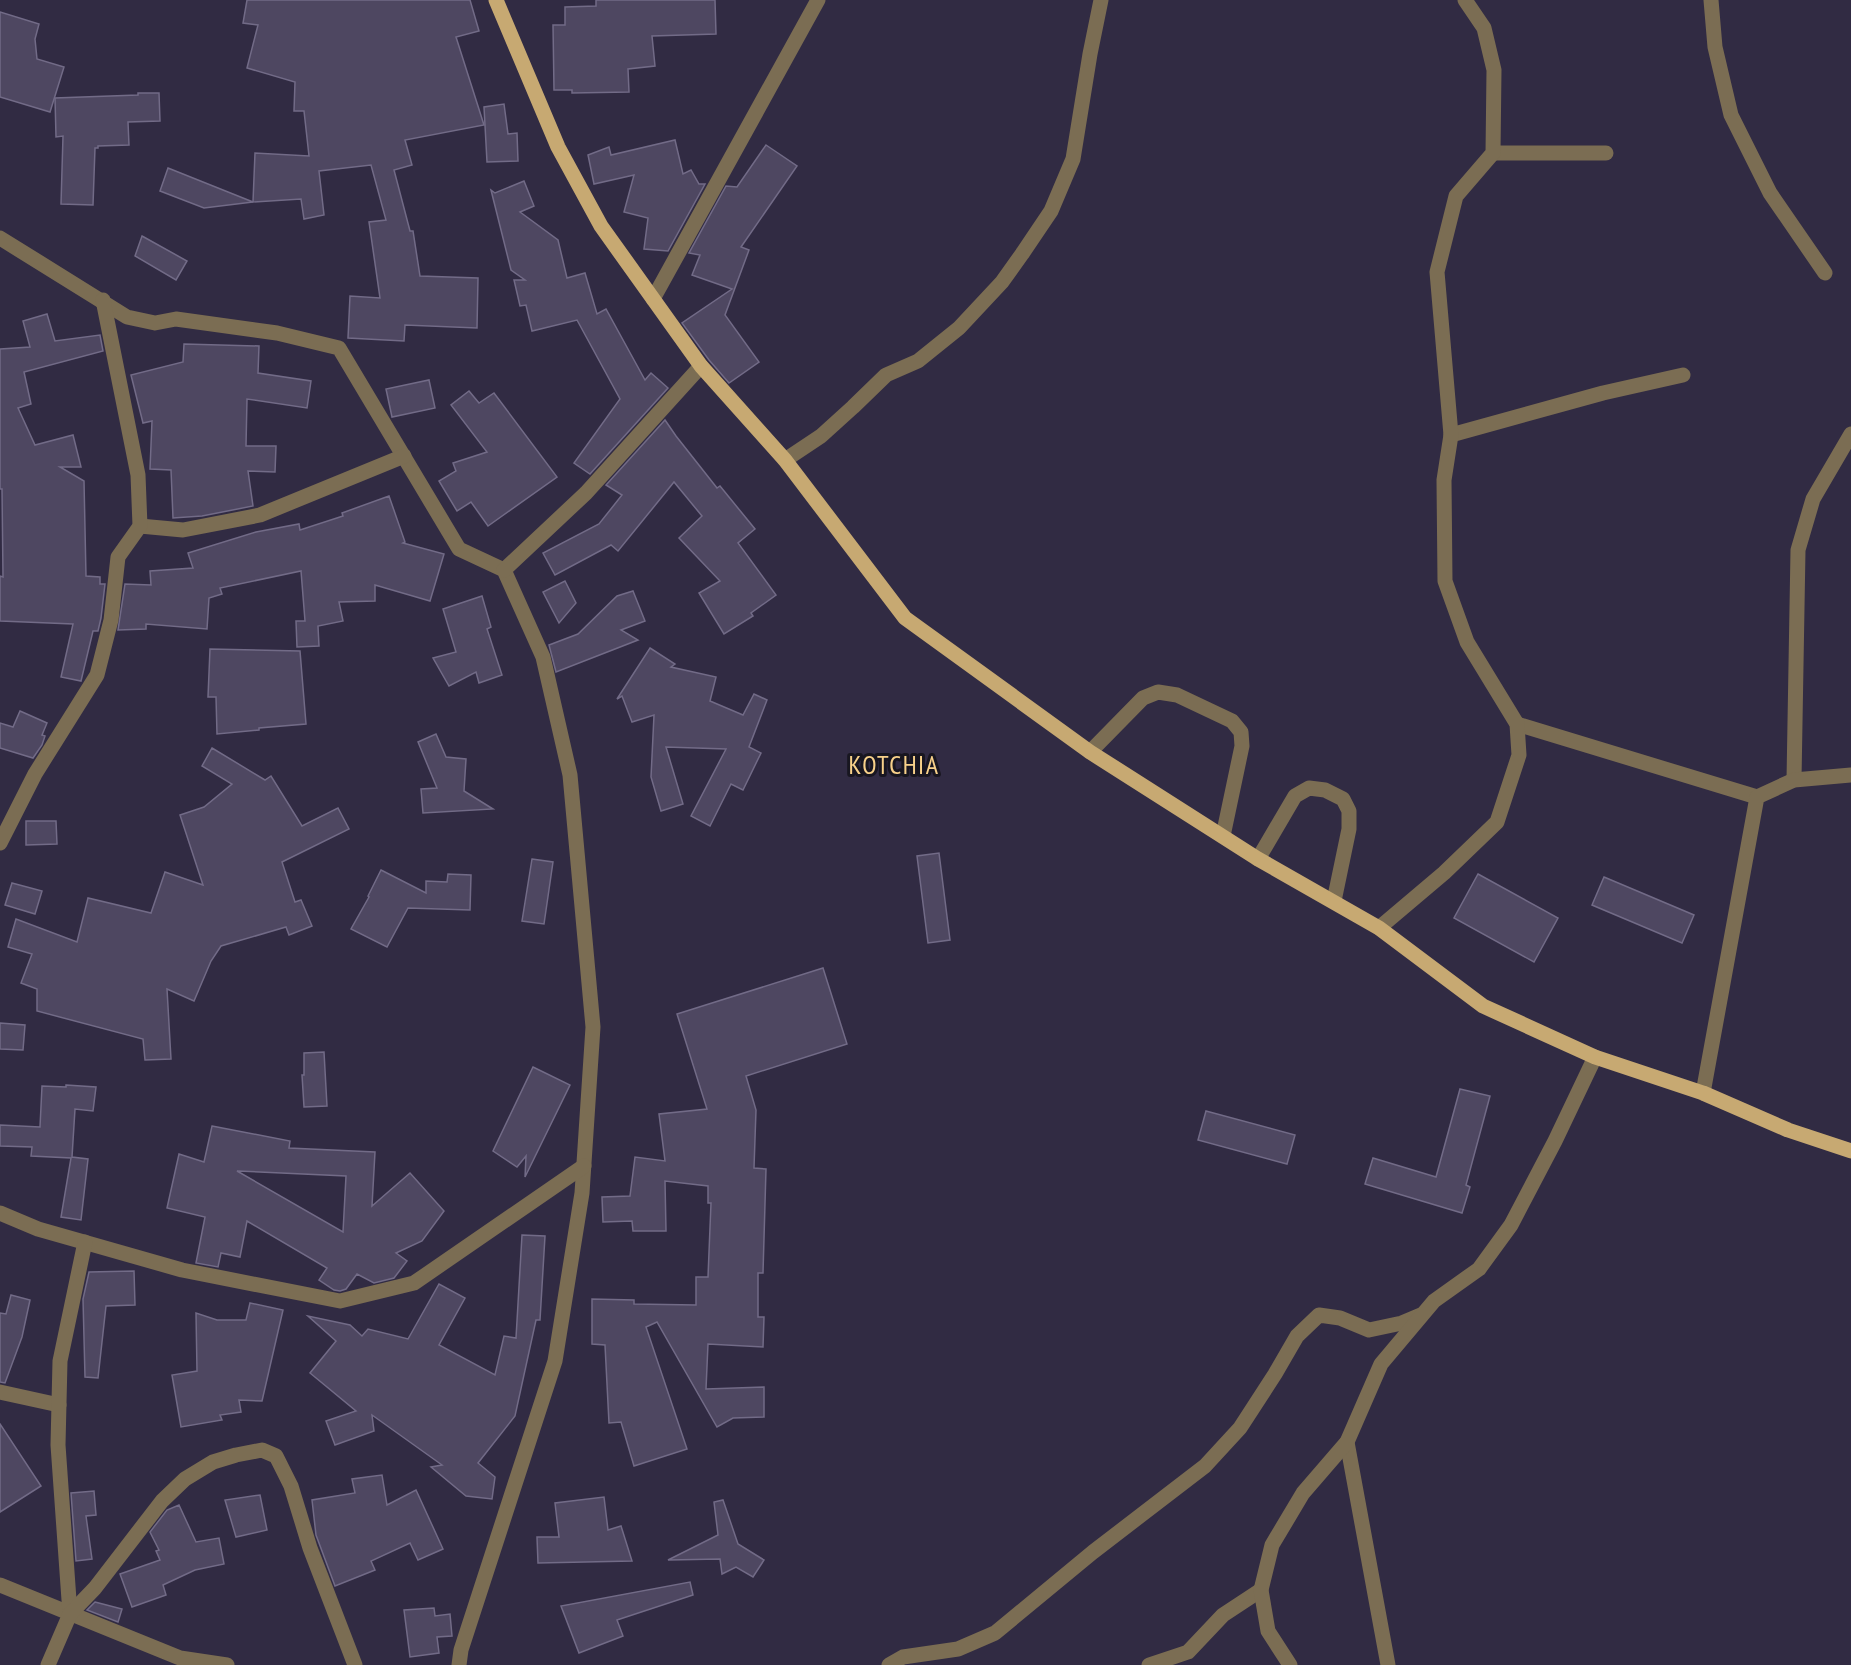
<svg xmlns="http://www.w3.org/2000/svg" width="1851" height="1665" font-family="'PT Sans Narrow',sans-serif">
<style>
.building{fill:#4e4761;stroke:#726b87;stroke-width:1.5;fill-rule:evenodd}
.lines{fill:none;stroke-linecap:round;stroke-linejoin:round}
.minor{stroke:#7b6d53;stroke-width:15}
.major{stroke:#c7a972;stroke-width:15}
.labels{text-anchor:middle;stroke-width:6;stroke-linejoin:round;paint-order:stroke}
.quarter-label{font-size:26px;letter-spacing:1.5px;fill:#f8d18a;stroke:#181620}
</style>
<rect width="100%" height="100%" fill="#312b43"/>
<g class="building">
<polygon points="247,0 470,0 479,31 456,37 484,125 405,140 412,165 394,170 410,231 413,231 420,276 478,278 477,328 405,325 404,341 348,338 350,296 380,298 369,222 386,220 371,165 319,171 324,215 304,219 301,199 253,202 255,153 309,156 304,111 294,111 295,82 247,68 258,25 243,23"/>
<polygon points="596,0 715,0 716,34 652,36 655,66 628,69 629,92 572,93 572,90 554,90 553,25 565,25 565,7 596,6"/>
<polygon points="0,12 39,24 35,39 37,59 64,67 50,112 0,97"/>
<polygon points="138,93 159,93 160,121 128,122 129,145 98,146 98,148 95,148 93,205 61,204 63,136 56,137 55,98 138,95"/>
<polygon points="504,104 508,134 517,133 518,161 487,162 484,107"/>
<polygon points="675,140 683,174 691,170 699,184 705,184 668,251 644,249 648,218 624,212 634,175 594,184 588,155 609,147 611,155"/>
<polygon points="766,145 797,166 741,247 749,250 725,315 759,362 729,383 709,360 682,323 732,289 692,275 700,255 689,253 726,186 737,187"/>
<polygon points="168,168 253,202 204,208 160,191"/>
<polygon points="524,181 534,206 520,212 558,240 567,278 585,273 597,314 606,309 645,380 651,373 668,388 590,474 574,463 620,399 577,320 532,331 526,305 520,306 514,280 525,280 511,270 491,190 495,193"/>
<polygon points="142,236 187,261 176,280 135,256"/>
<polygon points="47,314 55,341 100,335 103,351 24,372 31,404 18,408 35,445 73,435 81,467 60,467 84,481 86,576 100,577 100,584 105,584 101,618 98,631 93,631 81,681 61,677 73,624 0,621 0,576 3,577 2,489 0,489 0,349 30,347 23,321"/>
<polygon points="184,344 259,346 258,373 311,381 307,408 247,399 246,446 276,446 275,472 248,471 253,506 202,516 173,518 171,470 150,469 152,421 143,423 131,375 183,362"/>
<polygon points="429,380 435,408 392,417 386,389"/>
<polygon points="469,391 479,403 494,393 557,477 488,526 471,502 457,511 439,481 456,471 453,463 487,452 451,405"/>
<polygon points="665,420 676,436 717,488 720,486 755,529 738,543 776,595 751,613 753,616 724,634 699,593 720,581 679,538 702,516 674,482 618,551 611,545 555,575 543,553 599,524 622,495 606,485"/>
<polygon points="389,496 405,542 403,543 444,554 430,601 375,585 375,601 339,602 343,621 318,626 319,646 297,647 296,621 305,621 301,571 220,588 222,594 209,598 207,629 146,624 146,629 118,630 125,584 151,585 150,571 193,568 188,553 256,532 299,524 300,530 343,516 342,513"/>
<polygon points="565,581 576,603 559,623 543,592"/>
<polygon points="633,591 645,621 621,630 638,640 556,672 549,645 578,634 617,596"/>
<polygon points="482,596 491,627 487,629 502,675 479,683 476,672 449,686 433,658 456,652 443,609"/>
<polygon points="650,648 675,664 671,667 716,677 710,701 743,715 754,694 767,700 749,747 761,753 743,790 731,784 710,826 691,816 726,749 666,747 683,804 661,811 651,777 654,715 632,722 622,696 617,699"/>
<polygon points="210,649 300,651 306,724 259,728 259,730 217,734 216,697 208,697"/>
<polygon points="20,711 47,723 42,735 45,736 42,745 33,758 0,748 0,723 13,727"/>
<polygon points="436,734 446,757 466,759 464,791 493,809 423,813 421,789 437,788 418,742"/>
<polygon points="212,748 265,780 271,776 302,826 338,808 349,829 282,862 295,902 301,900 312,926 289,935 286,927 221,946 211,961 194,1001 167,989 171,1059 145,1060 143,1039 37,1011 37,989 21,983 32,954 8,947 16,919 77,942 88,898 151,913 165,872 203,885 180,815 204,807 232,784 202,766"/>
<polygon points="26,821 56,821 57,844 26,845"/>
<polygon points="939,853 950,940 928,943 917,856"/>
<polygon points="532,859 553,862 544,924 522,921"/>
<polygon points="381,870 426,893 426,881 447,882 448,874 471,875 470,910 408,908 387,947 351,929 369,897 368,896"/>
<polygon points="1478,874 1558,918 1534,962 1454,918"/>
<polygon points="1604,877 1694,915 1682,943 1592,905"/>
<polygon points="12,883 42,891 35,914 5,905"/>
<polygon points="823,968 847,1044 746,1076 756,1110 754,1168 766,1169 763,1273 758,1273 758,1317 764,1317 763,1347 708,1344 706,1389 764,1387 764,1417 733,1418 717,1427 657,1322 646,1327 687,1449 634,1466 621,1422 609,1423 605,1345 592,1344 592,1299 634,1300 634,1304 696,1305 696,1277 708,1277 711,1203 708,1203 708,1186 665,1181 666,1231 633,1231 632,1221 603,1222 602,1197 630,1196 635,1157 665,1161 659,1114 707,1109 677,1014"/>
<polygon points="0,1023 25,1025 23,1050 0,1049"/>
<polygon points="324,1052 327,1106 304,1107 302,1075 304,1075 304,1053"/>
<polygon points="533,1067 570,1085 525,1177 526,1156 517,1167 493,1151"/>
<polygon points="66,1085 96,1087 93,1111 75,1109 72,1157 88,1159 81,1220 61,1217 71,1158 31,1156 32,1147 0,1146 0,1125 40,1127 42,1086 66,1087"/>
<polygon points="1460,1089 1490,1096 1466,1185 1470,1187 1462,1213 1365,1184 1373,1158 1436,1177"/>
<polygon points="1206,1111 1295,1135 1287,1164 1198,1140"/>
<path d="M212 1126 290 1141 289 1148 375 1152 372 1206 410 1173 444 1211 422 1241 396 1253 407 1261 394 1278 374 1283 357 1274 346 1289 340 1291 334 1290 319 1280 327 1268 247 1221 240 1257 221 1253 218 1267 196 1263 205 1217 167 1208 179 1154 204 1162ZM237 1171 346 1176 343 1232Z"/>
<polygon points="522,1235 545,1236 540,1320 536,1320 515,1416 478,1463 495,1477 492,1499 466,1496 431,1467 442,1465 372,1415 374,1431 335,1445 326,1421 356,1411 310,1373 336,1341 308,1316 350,1325 362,1336 368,1329 408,1339 439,1284 465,1298 439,1345 495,1375 504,1336 516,1338"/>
<polygon points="134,1271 135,1305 106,1306 98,1378 85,1377 83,1299 89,1272"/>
<polygon points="11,1295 30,1300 22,1337 5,1383 0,1382 0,1313 6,1314"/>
<polygon points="250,1303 283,1310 262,1401 239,1400 241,1412 220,1415 222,1420 181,1427 172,1375 197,1371 196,1313 217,1320 246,1320"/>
<polygon points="0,1424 41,1486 0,1512"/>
<polygon points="382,1475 387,1505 416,1490 443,1549 418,1560 410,1543 371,1561 375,1570 335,1586 316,1535 312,1500 355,1493 352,1479"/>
<polygon points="94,1491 96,1515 86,1516 92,1559 76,1561 71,1493"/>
<polygon points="260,1495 267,1530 236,1537 225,1500"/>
<polygon points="604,1497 608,1530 621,1526 632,1561 538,1563 537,1537 559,1537 555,1503"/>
<polygon points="723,1500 738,1544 764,1560 753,1577 736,1567 722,1574 720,1559 668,1560 718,1535 714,1502"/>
<polygon points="179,1505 196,1542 219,1538 224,1564 195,1570 163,1585 166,1595 132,1607 120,1574 160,1560 156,1551 159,1550 150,1532 167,1510"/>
<polygon points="690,1582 693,1595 617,1620 623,1636 579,1653 561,1606"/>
<polygon points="95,1602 122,1609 118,1622 87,1610"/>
<polygon points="434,1608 435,1616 450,1614 452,1636 437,1637 439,1653 410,1657 404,1610"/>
</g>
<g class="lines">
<g class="minor">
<polyline points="1711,0 1715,47 1731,115 1770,193 1825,273"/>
<polyline points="1493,153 1606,153"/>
<polyline points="0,238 127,317 155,323 176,319 277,333 339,348 459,549 504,570 543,657 570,775 593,1027 582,1193 555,1361 461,1650 459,1665"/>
<polyline points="653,299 818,0"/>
<polyline points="1451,435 1603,393 1683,375"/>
<polyline points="785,460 821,436 853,407 886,375 918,361 959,328 1002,282 1022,254 1051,211 1073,159 1090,54 1101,0"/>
<polyline points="140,526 183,530 260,515 404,456"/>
<polyline points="504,570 586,493 701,366"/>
<polyline points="1517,724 1757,797"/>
<polyline points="1090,752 1143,698 1158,692 1177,695 1232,721 1241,732 1242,746 1223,836"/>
<polyline points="1794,780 1798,550 1813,499 1851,434"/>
<polyline points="0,843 35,774 97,675 111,620 118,557 140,526 138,475 103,300"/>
<polyline points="1258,859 1295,796 1309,788 1325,790 1343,799 1349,811 1349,829 1334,901"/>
<polyline points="1379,928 1444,873 1497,822 1519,755 1517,724 1467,642 1445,581 1444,480 1451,435 1437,272 1456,196 1493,153 1494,70 1484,28 1465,0"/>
<polyline points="1703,1093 1757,797 1794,780 1851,775"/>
<polyline points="0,1213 38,1229 182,1270 340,1301 414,1283 584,1166"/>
<polyline points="0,1392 59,1405"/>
<polyline points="1347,1442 1388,1665"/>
<polyline points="0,1585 180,1658 227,1665"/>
<polyline points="70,1614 58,1445 60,1361 85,1242"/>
<polyline points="48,1665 70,1614 95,1588 162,1501 185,1479 213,1462 236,1455 262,1450 276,1456 291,1486 310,1548 355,1665"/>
<polyline points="889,1665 903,1657 958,1649 995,1633 1093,1552 1205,1466 1240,1428 1275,1374 1297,1336 1319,1315 1340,1318 1369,1330 1402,1323 1421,1315"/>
<polyline points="1149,1665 1188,1652 1223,1615 1261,1590"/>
<polyline points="1290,1665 1268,1631 1261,1590 1272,1545 1303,1493 1347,1442 1381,1364 1434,1301 1479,1269 1511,1225 1555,1141 1595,1057"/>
</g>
<polyline class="major" points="496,0 558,147 601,226 701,366 785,460 905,618 1090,752 1258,859 1379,928 1483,1006 1595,1057 1703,1093 1788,1130 1851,1151"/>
</g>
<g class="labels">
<g class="quarter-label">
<text x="894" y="774">KOTCHIA</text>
</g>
</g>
</svg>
